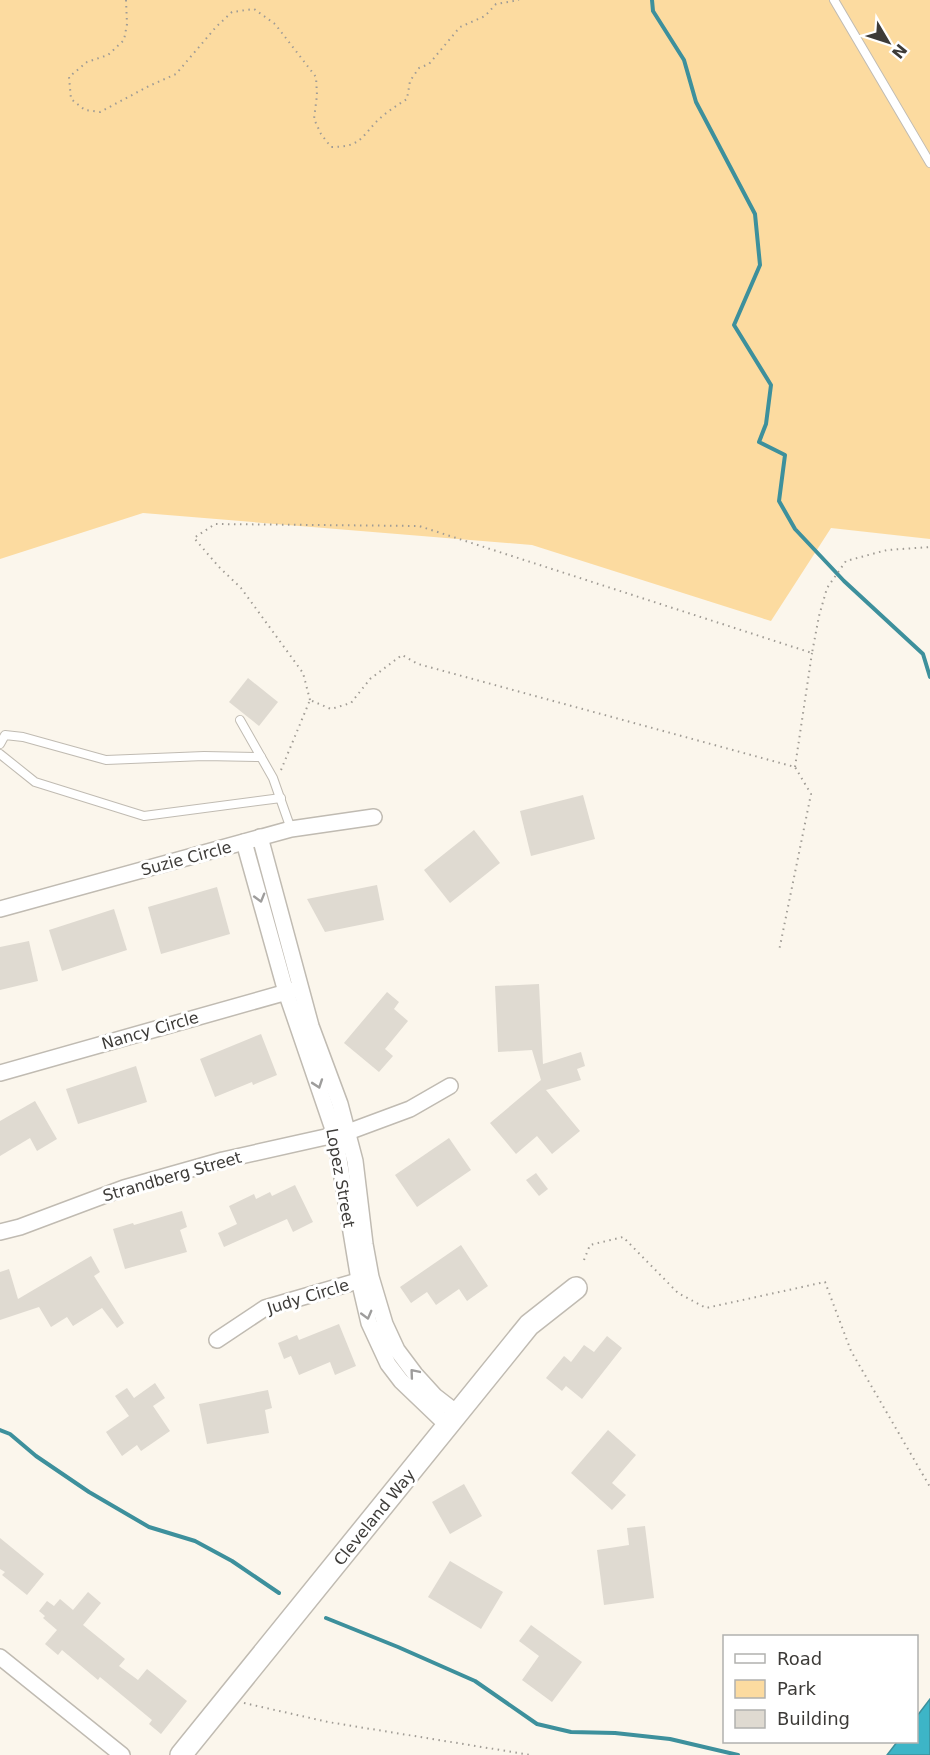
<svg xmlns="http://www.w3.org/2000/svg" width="930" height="1755" font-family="'DejaVu Sans',sans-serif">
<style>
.green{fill:#fcdba0}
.water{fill:#3db5c7;stroke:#3d909c;stroke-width:1.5}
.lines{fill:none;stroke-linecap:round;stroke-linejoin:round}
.stream{stroke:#3d909c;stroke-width:4}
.building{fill:#dfdad1}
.lane-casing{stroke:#c0bbb2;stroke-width:10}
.street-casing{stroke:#c0bbb2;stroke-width:18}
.secondary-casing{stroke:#c0bbb2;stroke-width:24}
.path{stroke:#a09c95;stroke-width:2;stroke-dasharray:1.5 4.5;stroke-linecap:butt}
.lane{stroke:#fff;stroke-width:8}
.street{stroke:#fff;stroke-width:15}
.secondary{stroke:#fff;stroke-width:21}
.oneway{stroke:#9e9d9c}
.labels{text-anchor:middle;stroke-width:6;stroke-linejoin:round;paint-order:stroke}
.street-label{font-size:16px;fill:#3d3b38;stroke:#fff}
</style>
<rect width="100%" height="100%" fill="#fbf6ec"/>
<polygon class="green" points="0,0 930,0 930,539 831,528 771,621 532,545 143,513 0,559"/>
<polygon class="water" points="930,1699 930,1755 887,1755 897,1742 916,1742 917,1716"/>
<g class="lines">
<g class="stream">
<polyline points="652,0 653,11 684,60 696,102 755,214 760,265 734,325 771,385 766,424 759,442 785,455 779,501 795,529 844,581 923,654 930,677"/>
<polyline points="0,1430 10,1434 36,1456 89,1492 149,1527 195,1541 232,1561 279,1593"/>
<polyline points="326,1618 398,1647 475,1681 537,1724 571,1732 615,1733 670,1739 738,1755"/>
</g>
</g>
<g class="building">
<polygon points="248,678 278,702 259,726 229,702"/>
<polygon points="583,795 595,839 531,856 520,811"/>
<polygon points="474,830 500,863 450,903 424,870"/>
<polygon points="377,885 384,920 325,932 307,899"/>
<polygon points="217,887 230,934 161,954 148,907"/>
<polygon points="114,909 127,950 62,971 49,930"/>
<polygon points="29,941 38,981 0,990 0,947"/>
<polygon points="539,984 543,1064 581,1052 585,1066 577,1069 581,1080 546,1090 580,1131 552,1154 537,1136 516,1154 490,1123 541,1080 532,1050 498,1052 495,986"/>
<polygon points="387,992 399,1002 394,1009 408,1021 385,1049 393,1056 379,1072 344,1043"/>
<polygon points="261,1034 277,1075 253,1085 252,1082 215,1097 200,1059"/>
<polygon points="136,1066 147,1102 78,1124 66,1089"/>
<polygon points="35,1101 57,1139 37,1151 30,1138 0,1156 0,1121"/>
<polygon points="449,1138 471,1170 417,1207 395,1175"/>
<polygon points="536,1173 548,1189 539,1196 526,1180"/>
<polygon points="295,1185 313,1222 293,1232 287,1219 224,1247 218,1233 237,1224 229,1206 254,1194 256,1199 270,1192 272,1196"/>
<polygon points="182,1211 187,1227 180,1230 187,1252 125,1269 113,1229 133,1223 134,1225"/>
<polygon points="461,1245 488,1286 467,1301 459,1289 436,1305 427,1292 411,1303 400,1287"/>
<polygon points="91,1256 100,1272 94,1276 124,1323 117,1328 102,1308 73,1326 67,1317 51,1327 39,1307 0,1320 0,1272 9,1269 18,1299"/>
<polygon points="339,1324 356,1366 335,1375 330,1362 299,1375 291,1356 284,1359 278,1343 297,1335 299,1340"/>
<polygon points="607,1336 622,1348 582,1399 566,1386 562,1391 546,1378 564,1356 571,1362 584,1345 594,1352"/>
<polygon points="155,1383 165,1398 153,1406 170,1431 141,1451 137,1445 122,1456 106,1432 129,1416 115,1396 127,1388 134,1398"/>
<polygon points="268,1390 272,1408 265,1410 269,1433 207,1444 199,1404"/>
<polygon points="608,1430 636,1455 612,1483 626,1495 612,1510 571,1473"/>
<polygon points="464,1484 482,1516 450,1534 432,1502"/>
<polygon points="645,1526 654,1598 604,1605 597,1550 629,1545 627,1528"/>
<polygon points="0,1538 44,1574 27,1595 2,1575 5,1572 0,1569"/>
<polygon points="450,1561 503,1592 481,1629 428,1597"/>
<polygon points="88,1592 101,1603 83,1625 125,1659 119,1666 138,1680 147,1669 187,1701 161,1734 149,1724 152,1720 100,1677 98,1680 62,1650 58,1655 45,1644 57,1630 43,1618 45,1616 39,1611 47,1601 54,1606 60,1599 73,1610"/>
<polygon points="531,1625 582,1662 552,1702 522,1680 539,1656 519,1641"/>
</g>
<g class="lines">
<g class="lane-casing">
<g id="lane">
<polyline points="834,0 930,163"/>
<polyline points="240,720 273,778 291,829"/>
<polyline points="0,744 5,735 23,737 106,760 204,756 261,757"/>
<polyline points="0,754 35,782 144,816 281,798"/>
</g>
</g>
<g class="street-casing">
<g id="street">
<polyline points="260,837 311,1026 340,1104 355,1161 365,1244 371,1277 385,1324 397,1350 415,1374 435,1396 457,1413"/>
<polyline points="244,842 286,992 335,1135 359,1280 369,1323 388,1364 401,1381 447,1425"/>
<polyline points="0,909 291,829 374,817"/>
<polyline points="0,1073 294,990"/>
<polyline points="0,1232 20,1227 124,1188 223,1160 348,1132 410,1109 450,1086"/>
<polyline points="217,1340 265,1308 368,1278"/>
<polyline points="0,1657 122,1755"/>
</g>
</g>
<g class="secondary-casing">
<polyline id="secondary" points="181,1755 529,1325 576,1288"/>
</g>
<g class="path">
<path d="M126 0 127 24 124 40 108 55 87 62 69 77 71 99 85 110 100 112 149 86 176 74 216 27 232 12 254 9 275 24 316 77 317 95 314 119 321 134 331 147C358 147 360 140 376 122 385 113 396 106 407 99L410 81 419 68 429 64 460 27 485 16 496 4 519 0"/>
<polyline points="310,700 303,673 241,588 219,567 194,538 215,524 419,526 812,653 819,616 827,588 846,561 887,550 930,547"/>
<polyline points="795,767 812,653"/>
<polyline points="281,770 310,700 331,709 351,703 370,679 402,655 418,664 795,767 811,794 779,951"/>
<polyline points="584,1260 590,1245 623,1237 678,1293 706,1308 825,1282 851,1351 930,1487"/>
<polyline points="244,1703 328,1722 531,1755"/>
</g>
<use href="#lane" class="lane"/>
<use href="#street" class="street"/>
<use href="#secondary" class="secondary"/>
</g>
<defs><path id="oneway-chevron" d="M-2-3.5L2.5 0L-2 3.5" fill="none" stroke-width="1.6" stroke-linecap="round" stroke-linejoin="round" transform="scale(1.5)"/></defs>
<g class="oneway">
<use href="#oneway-chevron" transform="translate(260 898) rotate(74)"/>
<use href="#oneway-chevron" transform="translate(318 1084) rotate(71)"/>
<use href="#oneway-chevron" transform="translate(367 1315) rotate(75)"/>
<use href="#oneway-chevron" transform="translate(414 1373) rotate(-130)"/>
</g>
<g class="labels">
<g class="street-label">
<text transform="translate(186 858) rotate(-15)" y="6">Suzie Circle</text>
<text transform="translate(150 1030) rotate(-16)" y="6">Nancy Circle</text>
<text transform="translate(172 1176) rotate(-16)" y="6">Strandberg Street</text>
<text transform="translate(341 1178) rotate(80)" y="6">Lopez Street</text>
<text transform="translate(308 1296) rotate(-17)" y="6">Judy Circle</text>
<text transform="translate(374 1517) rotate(-51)" y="6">Cleveland Way</text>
</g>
</g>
<rect x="723" y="1635" width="195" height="108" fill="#ffffff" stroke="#b1b1af" stroke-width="1.5"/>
<rect x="735" y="1654" width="30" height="9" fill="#ffffff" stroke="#b1b1af" stroke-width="1.5"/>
<text x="777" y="1665" font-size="18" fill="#3d3b38">Road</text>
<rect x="735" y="1680" width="30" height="18" fill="#fcdba0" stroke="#b1b1af" stroke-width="1.5"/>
<text x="777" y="1695" font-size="18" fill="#3d3b38">Park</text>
<rect x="735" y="1710" width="30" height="18" fill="#dfdad1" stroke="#b1b1af" stroke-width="1.5"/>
<text x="777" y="1725" font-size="18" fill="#3d3b38">Building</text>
<g transform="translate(888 42) rotate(129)" stroke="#ffffff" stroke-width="4.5" paint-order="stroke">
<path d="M0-4.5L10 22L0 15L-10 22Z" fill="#3d3b38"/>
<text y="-9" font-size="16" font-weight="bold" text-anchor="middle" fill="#3d3b38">N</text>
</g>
</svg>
